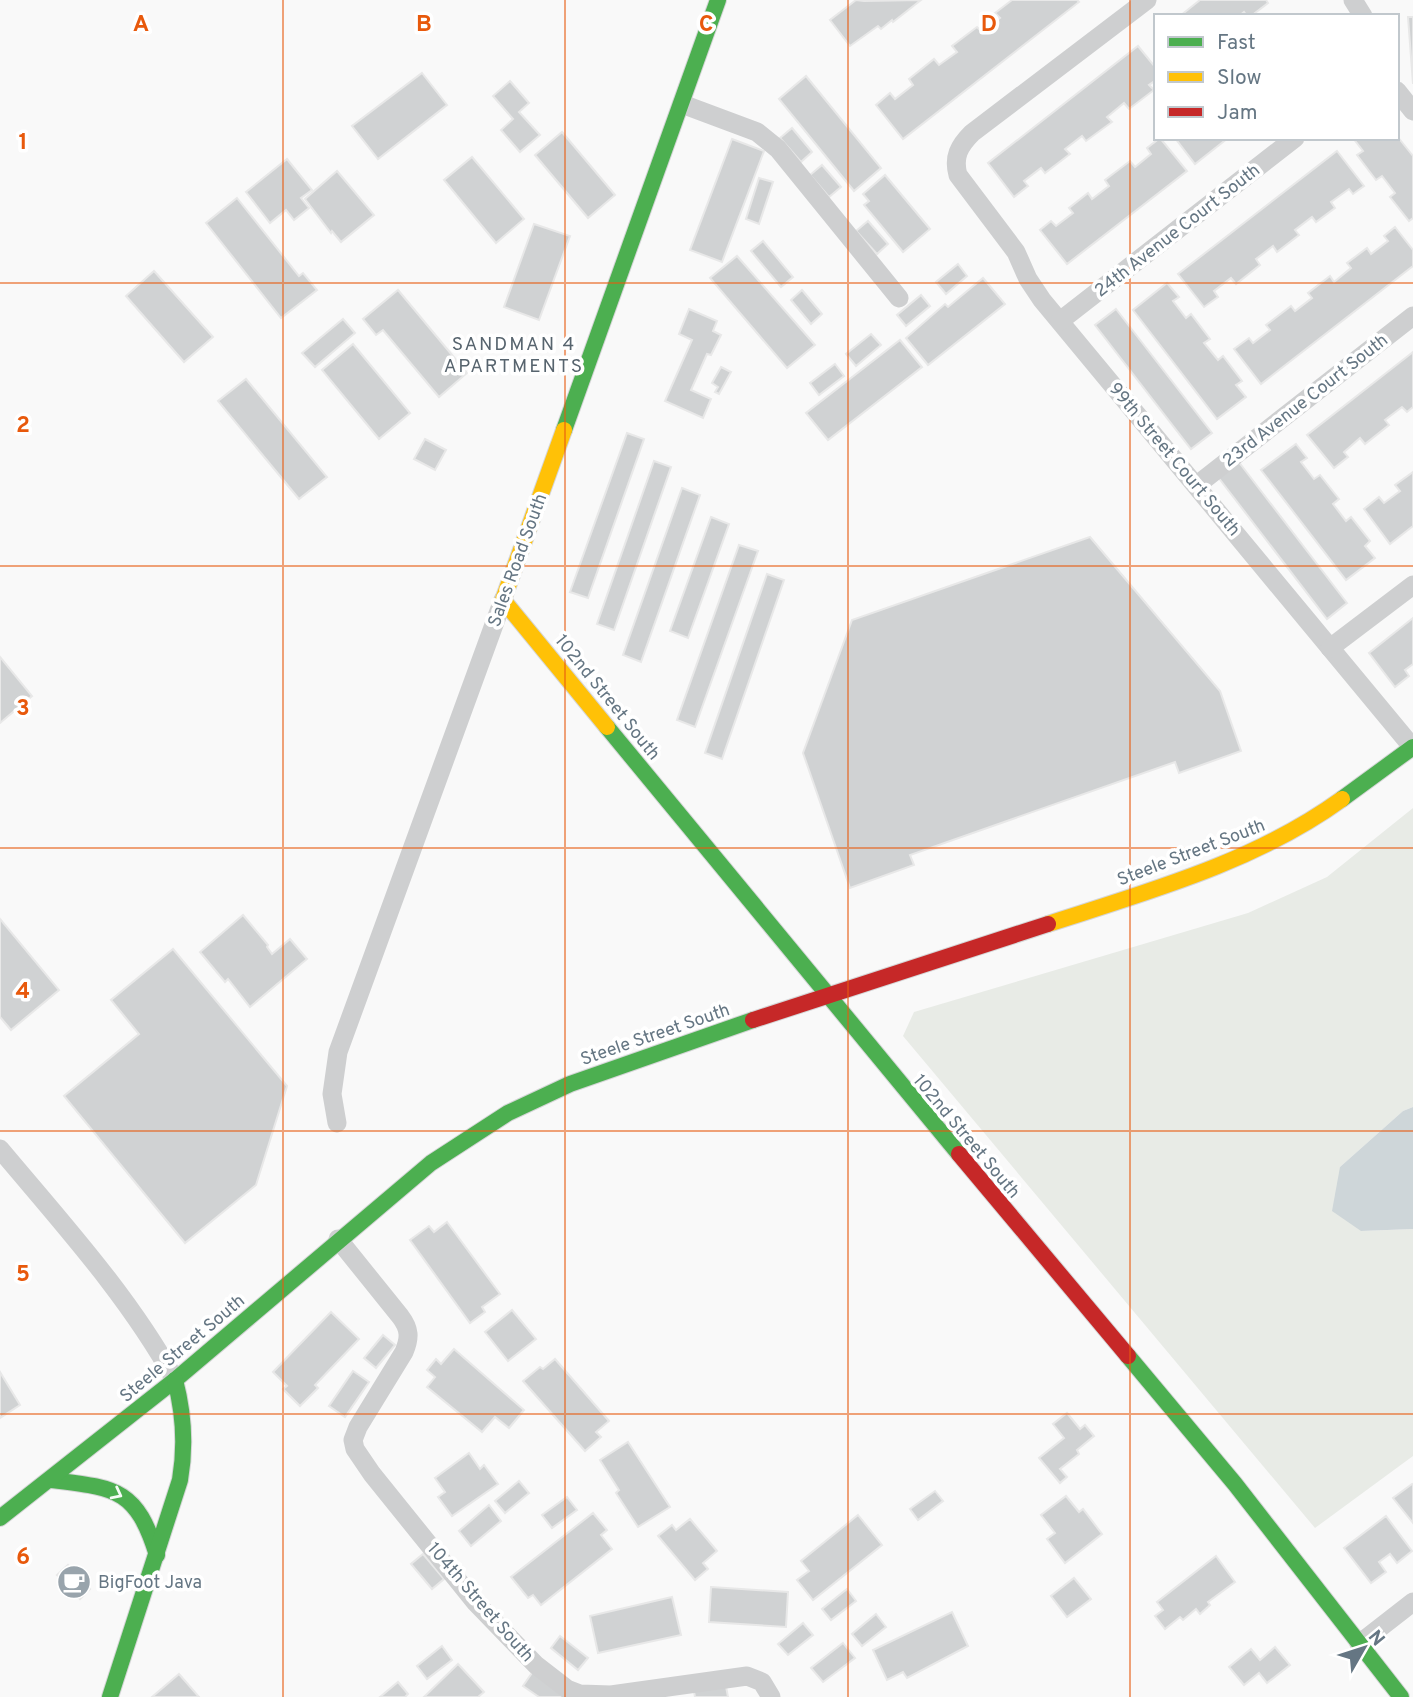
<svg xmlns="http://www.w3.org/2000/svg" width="1413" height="1697" font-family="Overpass,sans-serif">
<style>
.green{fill:#e8ebe6}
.water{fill:#ced6d9}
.building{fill:#d0d2d3;stroke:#e8e8e8;stroke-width:2}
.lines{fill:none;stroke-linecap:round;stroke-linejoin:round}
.fast-casing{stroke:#d5d6d7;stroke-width:18}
.slow-casing{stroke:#d5d6d7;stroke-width:18}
.jam-casing{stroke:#d5d6d7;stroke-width:18}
.street{stroke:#cecfd0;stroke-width:19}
.fast{stroke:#4caf50;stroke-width:16}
.slow{stroke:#ffc107;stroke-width:16}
.jam{stroke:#c62828;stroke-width:16}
.oneway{stroke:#f6fbf6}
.grid{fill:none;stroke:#e8590c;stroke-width:2;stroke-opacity:0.55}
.labels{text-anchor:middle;stroke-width:7;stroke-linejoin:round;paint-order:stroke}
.street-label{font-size:18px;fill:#657683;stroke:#fff}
.poi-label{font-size:18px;fill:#657683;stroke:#fff;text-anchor:start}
.neighbourhood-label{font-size:19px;letter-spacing:2px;fill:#57646e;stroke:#fff}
.grid-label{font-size:23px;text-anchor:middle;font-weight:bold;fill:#e8590c;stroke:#fff;stroke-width:7;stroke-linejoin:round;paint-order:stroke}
</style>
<rect width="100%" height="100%" fill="#f9f9f9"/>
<polygon class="green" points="1413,808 1413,1107 1403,1111 1340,1167 1361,1231 1413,1229 1413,1456 1315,1528 903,1036 914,1012 1248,913 1327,877"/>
<polygon class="water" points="1413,1107 1413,1229 1361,1231 1332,1211 1340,1167 1403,1111"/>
<g class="building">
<polygon points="856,0 864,1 921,0 893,22 892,20 881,29 878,26 850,46 830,20"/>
<polygon points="1012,0 1077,0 1079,2 903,139 876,105 890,93 895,99 913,85 909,79 934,59 939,65 957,52 952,46 977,27 982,32 1000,18 995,13"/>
<polygon points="1200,0 1266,0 1268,3 1251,16 1247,16 1244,12 1239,16 1180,16"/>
<polygon points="1408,17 1413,17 1413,84"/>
<polygon points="1138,46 1156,68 1156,80 1149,85 1154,90 1129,109 1124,103 1107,117 1112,122 1086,141 1082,136 1065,149 1070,154 1045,173 1041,168 1024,181 1028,186 1014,197 988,163"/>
<polygon points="422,73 447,105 378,159 352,126"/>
<polygon points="806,76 881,168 854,191 779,99"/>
<polygon points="510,81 529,103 519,112 540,135 520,152 501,130 513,119 493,96"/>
<polygon points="792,128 812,152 801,162 780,138"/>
<polygon points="562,132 615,195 588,218 535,155"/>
<polygon points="1397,136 1413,156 1413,218 1409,221 1390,197 1395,193 1382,176 1376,180 1357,155 1363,151 1353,138 1397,138"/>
<polygon points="1160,138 1187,171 1067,264 1040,230 1051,221 1056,226 1073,213 1069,208 1088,193 1092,199 1109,186 1105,180 1130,161 1135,167 1151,154 1147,148"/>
<polygon points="1175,138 1228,138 1195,164"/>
<polygon points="732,139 764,151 722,262 690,250"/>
<polygon points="1337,151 1364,186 1353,194 1349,189 1331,202 1335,208 1316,222 1312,217 1295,230 1299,235 1277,252 1273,246 1256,259 1260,265 1236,284 1231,278 1214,291 1218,297 1204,307 1178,274"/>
<polygon points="472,157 524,219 496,243 444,180"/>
<polygon points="287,159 312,190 301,198 309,208 294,220 286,210 270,223 246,192"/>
<polygon points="822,165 841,187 829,197 810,175"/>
<polygon points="337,171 374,215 341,242 332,231 331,233 305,199"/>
<polygon points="885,175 930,229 903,252 864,205 869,201 863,194"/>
<polygon points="759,178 773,182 759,224 746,219"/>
<polygon points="237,198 299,276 303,273 317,290 281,318 206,223"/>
<polygon points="868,221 888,244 877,254 856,231"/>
<polygon points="534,224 570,236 539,320 504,307"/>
<polygon points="1395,227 1413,250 1413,266 1261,384 1234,349 1249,338 1253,343 1270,330 1266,325 1291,306 1295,311 1312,298 1308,293 1330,276 1334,282 1351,268 1347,263 1367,248 1371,254 1388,241 1384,236"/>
<polygon points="763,241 793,277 781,287 751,251"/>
<polygon points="737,256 815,345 787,368 710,278"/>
<polygon points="958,264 967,276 946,294 936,282"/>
<polygon points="154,271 213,337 184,362 126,296"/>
<polygon points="983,278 1005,304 928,365 906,338 945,304 948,307"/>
<polygon points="1167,283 1179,297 1173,301 1186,318 1191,314 1210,339 1204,343 1218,360 1223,356 1242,381 1236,385 1246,397 1217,419 1133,310"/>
<polygon points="398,290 467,373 439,397 383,330 376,335 363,319"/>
<polygon points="802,290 822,314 811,324 791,300"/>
<polygon points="921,295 930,306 906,326 897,315"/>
<polygon points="689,309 717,321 713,331 721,335 711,355 707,354 691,390 711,399 703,418 665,401 692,340 679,334"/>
<polygon points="1116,309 1212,433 1191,449 1095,325"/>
<polygon points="343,319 355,333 315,367 302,353"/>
<polygon points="871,334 881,345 856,366 846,354"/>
<polygon points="900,340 922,367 828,440 806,413"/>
<polygon points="353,344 410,413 379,439 322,370"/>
<polygon points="1413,352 1413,407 1407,412 1402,407 1385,420 1389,425 1365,444 1360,438 1344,452 1348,457 1334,468 1307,435"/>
<polygon points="835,364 844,376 819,395 810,383"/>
<polygon points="721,367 731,372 719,394 715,392 718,387 712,383"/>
<polygon points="246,379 327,477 299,499 218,401"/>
<polygon points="627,433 644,439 588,598 570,592"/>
<polygon points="425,439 446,450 435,470 414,459"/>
<polygon points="1296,444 1307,458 1301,462 1314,479 1320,475 1339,499 1333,504 1346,521 1351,517 1370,541 1365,546 1375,558 1346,580 1261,470"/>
<polygon points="654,461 671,467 614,630 597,624"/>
<polygon points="1238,461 1347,603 1327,619 1218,477"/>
<polygon points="1413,472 1413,526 1390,544 1364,509 1379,497 1384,503 1400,491 1395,485"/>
<polygon points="682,488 700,495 641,662 623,655"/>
<polygon points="711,517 729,524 688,638 670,631"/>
<polygon points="1090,537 1220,691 1241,751 1179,773 1175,762 910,855 914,865 850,888 803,753 852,620"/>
<polygon points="739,545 758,551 695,727 677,720"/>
<polygon points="767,574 784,580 722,759 705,753"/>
<polygon points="1413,618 1413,664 1405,670 1409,676 1395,687 1369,653"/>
<polygon points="0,657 32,696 0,723"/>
<polygon points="243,915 268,945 267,947 272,954 290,939 307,959 250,1007 228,979 225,982 200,952"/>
<polygon points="0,919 59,990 11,1030 0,1017"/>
<polygon points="173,949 287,1086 256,1185 185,1243 64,1096 139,1034 111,1000"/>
<polygon points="447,1222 500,1294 482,1307 485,1312 470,1323 410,1240 429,1226 434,1232"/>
<polygon points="512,1310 536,1339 508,1361 485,1332"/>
<polygon points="331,1312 359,1339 315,1385 318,1388 300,1406 283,1389 287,1386 273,1372"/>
<polygon points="383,1335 395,1345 376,1368 364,1358"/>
<polygon points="454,1349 524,1410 509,1428 495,1417 482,1432 427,1387 435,1377 427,1370 436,1359 441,1364"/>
<polygon points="555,1359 609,1421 596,1432 601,1437 585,1451 523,1381 540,1367 543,1369"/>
<polygon points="353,1371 369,1382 345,1417 329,1406"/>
<polygon points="0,1372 20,1405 0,1418"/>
<polygon points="1067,1413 1080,1429 1085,1425 1094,1436 1077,1450 1079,1454 1060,1469 1067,1477 1060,1483 1039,1458 1064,1438 1053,1424"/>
<polygon points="628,1442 670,1507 638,1527 616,1493 619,1490 600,1460"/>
<polygon points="469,1453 480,1469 484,1465 498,1484 452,1516 438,1497 445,1492 435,1478"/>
<polygon points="519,1481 529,1493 505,1513 495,1501"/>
<polygon points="1412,1484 1413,1485 1413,1523 1393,1498"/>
<polygon points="935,1491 943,1501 918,1520 910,1509"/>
<polygon points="1066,1496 1079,1512 1083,1509 1102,1534 1065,1563 1047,1539 1055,1533 1041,1515"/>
<polygon points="567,1497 577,1510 552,1528 542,1515"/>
<polygon points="489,1505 501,1521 471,1546 459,1531"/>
<polygon points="593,1513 607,1530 601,1535 612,1549 541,1605 533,1595 528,1598 511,1577"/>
<polygon points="858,1515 882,1545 813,1600 797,1580 809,1571 801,1561"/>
<polygon points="1386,1516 1412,1551 1397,1563 1390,1554 1379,1562 1386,1572 1371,1583 1344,1548"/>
<polygon points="690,1519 717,1551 703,1563 708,1569 695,1580 658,1536 672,1525 676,1530"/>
<polygon points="423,1554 444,1579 432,1589 411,1564"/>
<polygon points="1216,1556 1235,1582 1208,1602 1210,1605 1200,1614 1196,1609 1183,1620 1180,1617 1165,1629 1155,1616 1163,1610 1157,1602"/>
<polygon points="68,1565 90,1589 80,1599 57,1575"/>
<polygon points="1074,1578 1091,1599 1067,1617 1051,1596"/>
<polygon points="711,1587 788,1592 786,1627 709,1622"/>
<polygon points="847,1589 856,1601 831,1620 822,1609"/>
<polygon points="672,1597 681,1635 598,1653 590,1616"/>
<polygon points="952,1612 968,1646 907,1678 903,1672 887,1680 873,1650"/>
<polygon points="876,1614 886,1627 862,1646 852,1634"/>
<polygon points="803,1623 813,1635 788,1655 778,1644"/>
<polygon points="560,1636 588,1658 578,1670 551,1648"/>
<polygon points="843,1643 855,1658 823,1682 811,1668"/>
<polygon points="442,1646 452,1660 427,1679 417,1666"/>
<polygon points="1275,1647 1290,1665 1267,1683 1259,1673 1244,1685 1229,1667 1251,1649 1260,1660"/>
<polygon points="458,1664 484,1692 478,1697 424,1697"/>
<polygon points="534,1670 564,1697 539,1697 523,1686"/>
<polygon points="179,1674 199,1697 152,1697"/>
<polygon points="725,1681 728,1697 695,1697 693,1686"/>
<polygon points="398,1682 408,1694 405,1697 380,1697"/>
</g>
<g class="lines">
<g class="fast-casing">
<g id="fast">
<polyline points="564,430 718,0"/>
<polyline points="607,727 959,1154"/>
<polyline points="1342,799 1413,747"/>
<polyline points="1128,1356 1235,1484 1401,1697"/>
<path d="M51 1480C116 1488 136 1488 157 1555"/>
<polyline points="0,1518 175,1380 431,1163 508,1113 570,1084 753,1020"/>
<path d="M110 1697 180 1480C186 1445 184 1414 175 1380"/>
</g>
</g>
<g class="slow-casing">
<g id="slow">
<polyline points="564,430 503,600 607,727"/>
<path d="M1048 924C1150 891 1255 862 1342 799"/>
</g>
</g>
<g class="jam-casing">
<g id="jam">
<polyline points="753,1020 1048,924"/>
<polyline points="959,1154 1128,1356"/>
</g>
</g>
<g class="street">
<path d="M1147 0 972 133C959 146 953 157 958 175L1016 252 1028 279 1042 300 1413 748"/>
<polyline points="1353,0 1363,16"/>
<polyline points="1397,91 1413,111"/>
<polyline points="682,104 757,132 778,149 899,298"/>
<polyline points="1060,321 1295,138"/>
<polyline points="1197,485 1413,316"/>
<polyline points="1330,648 1413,585"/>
<polyline points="337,1123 332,1094 338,1052 503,600"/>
<path d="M0 1149C62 1223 128 1295 175 1380"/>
<path d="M338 1239 400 1316C410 1329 410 1338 404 1352L358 1427 353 1440 355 1449 372 1474 476 1603 536 1665 567 1689 580 1694 611 1695 747 1676 762 1682 771 1697"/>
<polyline points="1359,1644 1413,1602"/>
</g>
<use href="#fast" class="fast"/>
<use href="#slow" class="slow"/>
<use href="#jam" class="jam"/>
</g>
<defs><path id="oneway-chevron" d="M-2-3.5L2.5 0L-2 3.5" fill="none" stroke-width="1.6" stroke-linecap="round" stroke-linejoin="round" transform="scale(1.75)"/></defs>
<use class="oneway" href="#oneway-chevron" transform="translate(117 1494) rotate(27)"/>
<path class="grid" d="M283 0V1697M565 0V1697M848 0V1697M1130 0V1697M0 283H1413M0 566H1413M0 848H1413M0 1131H1413M0 1414H1413"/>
<defs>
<g id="cafe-disc" transform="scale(1.75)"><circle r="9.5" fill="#99a4ac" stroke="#fff"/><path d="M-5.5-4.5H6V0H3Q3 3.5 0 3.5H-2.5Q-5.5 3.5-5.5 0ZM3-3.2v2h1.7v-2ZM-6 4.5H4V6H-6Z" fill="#fff"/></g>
</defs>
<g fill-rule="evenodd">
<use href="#cafe-disc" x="74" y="1582"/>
</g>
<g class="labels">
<g class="street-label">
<text transform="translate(1177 230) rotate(-38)" y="6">24th Avenue Court South</text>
<text transform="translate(1305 400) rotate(-38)" y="6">23rd Avenue Court South</text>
<text transform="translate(1175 459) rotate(50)" y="6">99th Street Court South</text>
<text transform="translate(517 560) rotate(-70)" y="6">Sales Road South</text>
<text transform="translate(608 697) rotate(51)" y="6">102nd Street South</text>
<text transform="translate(1191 852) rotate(-21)" y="6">Steele Street South</text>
<text transform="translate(655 1034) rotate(-19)" y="6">Steele Street South</text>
<text transform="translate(967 1136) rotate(50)" y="6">102nd Street South</text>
<text transform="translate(182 1348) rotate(-40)" y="6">Steele Street South</text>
<text transform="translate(481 1602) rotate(49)" y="6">104th Street South</text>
</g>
<g class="poi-label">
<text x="98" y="1588">BigFoot Java</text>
</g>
<g class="neighbourhood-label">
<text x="514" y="350">SANDMAN 4<tspan x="514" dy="22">APARTMENTS</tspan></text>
</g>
</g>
<g class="grid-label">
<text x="141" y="31">A</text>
<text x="424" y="31">B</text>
<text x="706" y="31">C</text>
<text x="989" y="31">D</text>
<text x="23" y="149">1</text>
<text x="23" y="432">2</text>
<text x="23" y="715">3</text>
<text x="23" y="998">4</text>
<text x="23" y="1281">5</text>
<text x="23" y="1564">6</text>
</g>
<rect x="1154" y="14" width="245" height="126" fill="#ffffff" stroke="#c1c8cd" stroke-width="2"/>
<rect x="1168" y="37" width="35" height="10" fill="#4caf50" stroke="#c1c8cd" stroke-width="2"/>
<text x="1217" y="49" font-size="21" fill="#657683">Fast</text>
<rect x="1168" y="72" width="35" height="10" fill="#ffc107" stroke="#c1c8cd" stroke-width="2"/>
<text x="1217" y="84" font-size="21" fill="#657683">Slow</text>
<rect x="1168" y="107" width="35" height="10" fill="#c62828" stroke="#c1c8cd" stroke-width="2"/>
<text x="1217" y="119" font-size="21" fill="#657683">Jam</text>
<g transform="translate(1364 1648) rotate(51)" stroke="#ffffff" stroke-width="5" paint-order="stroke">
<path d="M0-5L12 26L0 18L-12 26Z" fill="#657683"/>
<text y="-10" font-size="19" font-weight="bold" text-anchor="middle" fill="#657683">N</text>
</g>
</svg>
